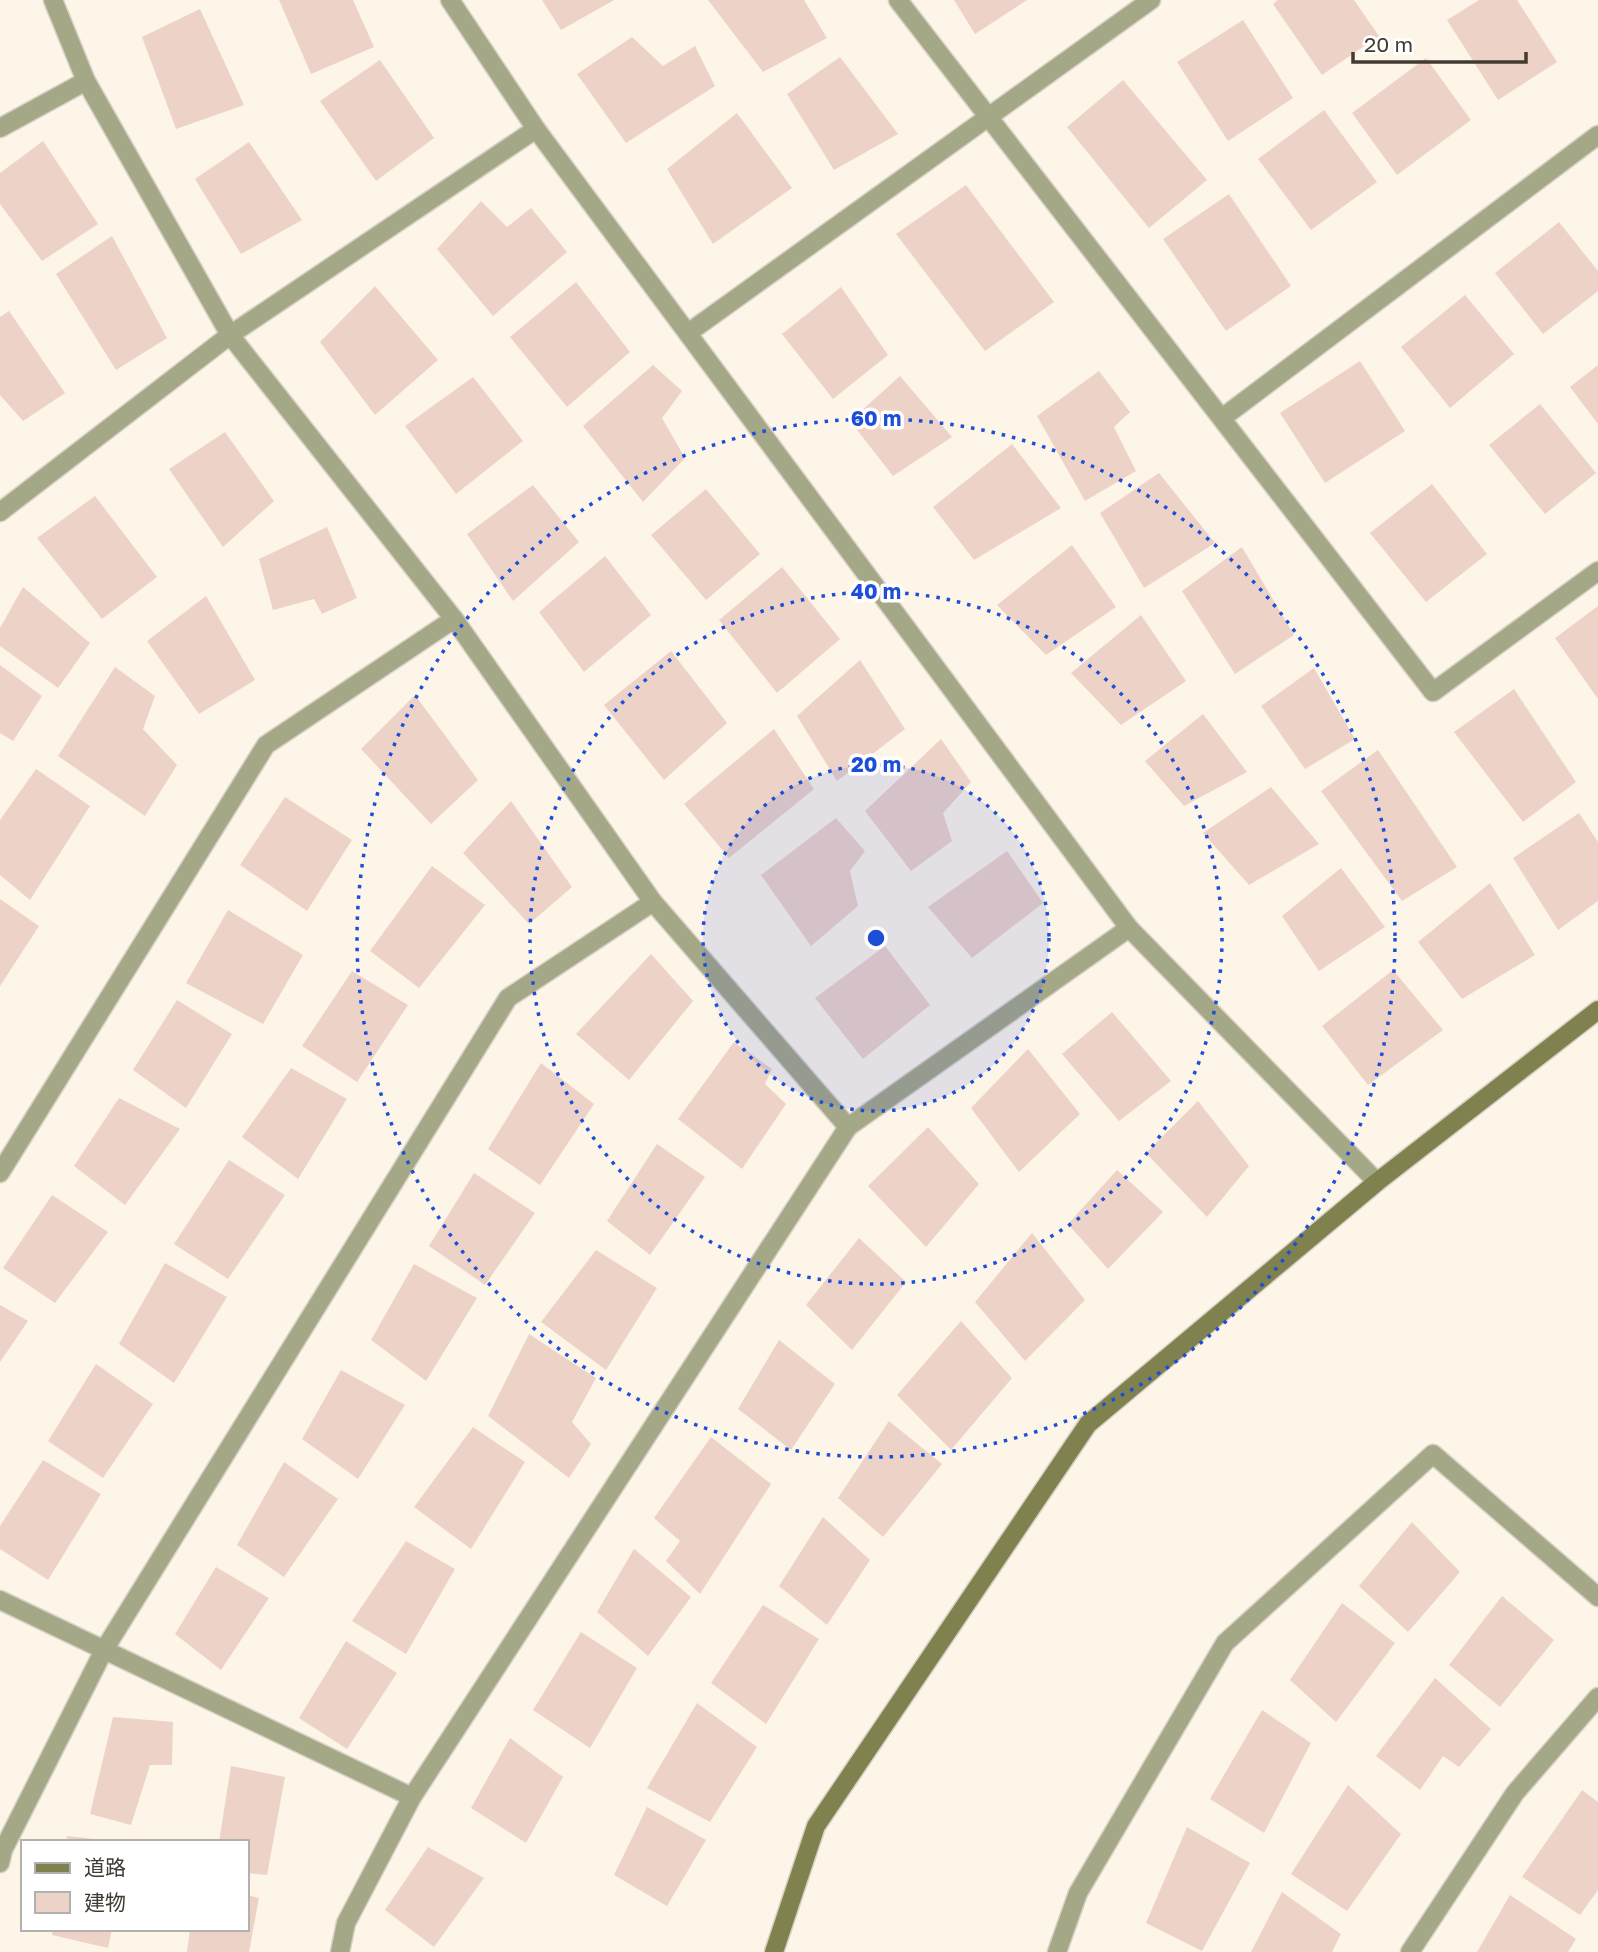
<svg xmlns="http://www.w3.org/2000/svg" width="1598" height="1952" font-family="'Golos Text','Noto Sans JP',sans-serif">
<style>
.building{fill:#edd3c7}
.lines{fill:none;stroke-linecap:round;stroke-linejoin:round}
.street-casing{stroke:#d7d0c4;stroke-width:21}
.secondary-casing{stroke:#d7d0c4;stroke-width:21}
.street{stroke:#a5a886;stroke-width:18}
.secondary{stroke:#7f824e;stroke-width:18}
.ring{fill:none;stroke:#1d4ed8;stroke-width:3.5;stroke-dasharray:3.5 7}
.centre{fill:#1d4ed8;stroke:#fff;stroke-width:3.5}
.ring-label{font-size:21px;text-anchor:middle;font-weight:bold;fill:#1d4ed8;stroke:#fff;stroke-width:7;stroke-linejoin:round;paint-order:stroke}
</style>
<rect width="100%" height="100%" fill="#fdf5e8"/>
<g class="building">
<polygon points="279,0 353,0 374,47 311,74"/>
<polygon points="542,0 614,0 561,30"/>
<polygon points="708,0 804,0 827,38 763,72"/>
<polygon points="954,0 1027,0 975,34"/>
<polygon points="1278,0 1354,0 1379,36 1322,75 1273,4"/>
<polygon points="1479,0 1517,0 1557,62 1498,100 1447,20"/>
<polygon points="200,9 244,105 176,129 142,37"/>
<polygon points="1243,20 1293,98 1228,141 1177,62"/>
<polygon points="632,37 663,66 695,46 715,86 626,143 577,74"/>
<polygon points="840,57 898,134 834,170 787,94"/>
<polygon points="1426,58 1471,120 1397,175 1352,113"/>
<polygon points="380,60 434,138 376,181 320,101"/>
<polygon points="1123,80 1207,180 1149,228 1067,127"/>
<polygon points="1324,110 1377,182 1311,230 1258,159"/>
<polygon points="737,113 792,188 713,244 667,169"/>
<polygon points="43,141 98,224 42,261 0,204 0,173"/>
<polygon points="249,142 302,220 241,254 195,179"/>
<polygon points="966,185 1054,302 985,351 896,234"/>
<polygon points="1229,194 1291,286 1226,331 1163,239"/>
<polygon points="481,201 507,227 531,208 567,252 493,316 437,249"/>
<polygon points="1559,222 1598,271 1598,291 1543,334 1495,273"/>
<polygon points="112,236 167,338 116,370 56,274"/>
<polygon points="576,282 630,352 567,407 510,337"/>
<polygon points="375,286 438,360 375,415 320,342"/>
<polygon points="841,287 888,355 833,399 782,334"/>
<polygon points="1465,295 1514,354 1450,408 1401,347"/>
<polygon points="9,311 65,393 23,421 0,395 0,317"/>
<polygon points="1360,361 1405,431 1325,483 1280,413"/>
<polygon points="653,365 682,391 662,418 685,458 643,502 583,426"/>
<polygon points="1598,365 1598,424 1570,387"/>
<polygon points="1099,371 1130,412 1114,427 1136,471 1085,501 1037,416"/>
<polygon points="900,376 952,437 893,476 850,421"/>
<polygon points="473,377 523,441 456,494 405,426"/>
<polygon points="1540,404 1596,473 1545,514 1489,445"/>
<polygon points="225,432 274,501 223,547 169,469"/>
<polygon points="1012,444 1061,508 974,560 933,507"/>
<polygon points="1159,473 1215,543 1144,588 1100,513"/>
<polygon points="1432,484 1487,554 1426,602 1370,533"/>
<polygon points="533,485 579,542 513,601 467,534"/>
<polygon points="706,489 760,554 706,600 651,535"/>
<polygon points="95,496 157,577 102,619 37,538"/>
<polygon points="327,527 357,598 322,614 314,599 273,610 259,559"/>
<polygon points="1072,545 1116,607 1046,655 997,605"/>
<polygon points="1242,547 1294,635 1235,674 1182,591"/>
<polygon points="605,556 651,615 584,672 539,612"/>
<polygon points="782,567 840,639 777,693 719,620"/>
<polygon points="23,587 90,643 58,688 0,646 0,628"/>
<polygon points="206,596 255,680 199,714 147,641"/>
<polygon points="1598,606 1598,699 1555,638"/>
<polygon points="1141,615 1186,681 1121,725 1071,673"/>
<polygon points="671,651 727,723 664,780 604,705"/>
<polygon points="860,660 905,729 837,781 797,716"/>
<polygon points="0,665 42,696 13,741 0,733"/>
<polygon points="115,667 155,696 143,729 177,765 145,816 58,756"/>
<polygon points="1314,668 1355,739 1305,769 1261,706"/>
<polygon points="1514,689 1576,782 1523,822 1454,732"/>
<polygon points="415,695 478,780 431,824 361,749"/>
<polygon points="1203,714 1247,772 1184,806 1145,761"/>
<polygon points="774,729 814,789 729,858 684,804"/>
<polygon points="941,739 971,782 943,813 952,841 911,871 865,811"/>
<polygon points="1378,750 1457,867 1402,901 1321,791"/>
<polygon points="36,769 90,806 30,900 0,875 0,820"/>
<polygon points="1271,787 1319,844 1249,885 1203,833"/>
<polygon points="285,797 352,840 307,911 240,865"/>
<polygon points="511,801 572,887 529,924 463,853"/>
<polygon points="1579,813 1598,842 1598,901 1558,930 1513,858"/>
<polygon points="836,818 865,851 850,871 858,906 811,946 761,875"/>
<polygon points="1007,851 1043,903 972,958 928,907"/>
<polygon points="432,866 485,905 419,988 370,951"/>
<polygon points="1341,868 1385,927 1319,971 1282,916"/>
<polygon points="1490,883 1535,955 1462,999 1418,942"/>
<polygon points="0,899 39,926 0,986"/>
<polygon points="228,910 303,955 263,1024 186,983"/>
<polygon points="885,946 930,1005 863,1059 815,998"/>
<polygon points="651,954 693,1001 629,1080 576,1034"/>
<polygon points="1393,970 1443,1030 1368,1085 1322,1026"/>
<polygon points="352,971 408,1005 357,1082 302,1046"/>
<polygon points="177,1000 232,1034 186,1108 133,1070"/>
<polygon points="1112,1012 1171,1081 1119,1121 1062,1054"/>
<polygon points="734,1042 772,1069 765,1084 786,1104 742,1169 678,1119"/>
<polygon points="1028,1049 1080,1114 1019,1172 971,1108"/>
<polygon points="541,1063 594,1104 540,1185 488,1149"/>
<polygon points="291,1068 347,1099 298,1179 242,1137"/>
<polygon points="119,1098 180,1129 125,1205 74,1166"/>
<polygon points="1198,1101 1249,1166 1207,1217 1146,1153"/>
<polygon points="928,1127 979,1184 926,1247 868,1186"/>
<polygon points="657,1144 705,1177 650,1255 607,1221"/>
<polygon points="229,1160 285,1195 228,1279 174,1244"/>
<polygon points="1117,1170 1163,1212 1108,1269 1068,1224"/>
<polygon points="474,1173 535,1213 485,1285 429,1246"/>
<polygon points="52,1195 108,1232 55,1303 3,1268"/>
<polygon points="1032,1233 1085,1300 1025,1361 975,1302"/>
<polygon points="859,1238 906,1282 852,1350 806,1305"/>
<polygon points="596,1250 657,1288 606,1370 541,1322"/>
<polygon points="165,1263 227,1297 174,1383 119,1344"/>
<polygon points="414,1264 477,1298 426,1381 371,1340"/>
<polygon points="0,1305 28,1321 0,1362"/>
<polygon points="961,1321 1012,1378 951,1450 897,1395"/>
<polygon points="529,1334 596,1378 572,1422 591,1444 569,1478 488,1416"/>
<polygon points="779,1340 835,1384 791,1450 738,1409"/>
<polygon points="96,1364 153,1404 103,1478 48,1441"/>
<polygon points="341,1370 405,1405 358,1479 302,1439"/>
<polygon points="889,1421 942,1464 883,1537 838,1498"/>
<polygon points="473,1427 525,1462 471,1549 414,1507"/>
<polygon points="711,1437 771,1484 700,1594 666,1561 680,1541 654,1518"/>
<polygon points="43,1460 101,1494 48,1580 0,1549 0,1526"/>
<polygon points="284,1462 338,1499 284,1577 237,1545"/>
<polygon points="823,1517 870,1560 827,1625 779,1586"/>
<polygon points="1412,1522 1460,1572 1408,1632 1359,1586"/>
<polygon points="406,1541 455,1569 406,1654 352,1621"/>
<polygon points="634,1549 691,1597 648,1656 597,1612"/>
<polygon points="216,1567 269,1598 221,1670 175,1634"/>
<polygon points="1502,1596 1554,1640 1500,1707 1449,1665"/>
<polygon points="1342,1603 1395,1643 1336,1722 1290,1680"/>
<polygon points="763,1605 819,1639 766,1724 711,1683"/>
<polygon points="581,1632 637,1668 590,1748 533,1710"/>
<polygon points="346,1641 397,1673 347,1749 299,1718"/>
<polygon points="1435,1678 1491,1729 1459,1767 1443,1756 1420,1790 1376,1756"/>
<polygon points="697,1703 757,1747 710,1822 647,1788"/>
<polygon points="1262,1710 1311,1743 1264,1833 1210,1799"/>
<polygon points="113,1717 173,1722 172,1765 150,1765 131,1825 90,1814"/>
<polygon points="510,1738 563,1777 526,1843 471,1808"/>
<polygon points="231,1766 285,1777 267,1875 247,1873 247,1842 219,1842"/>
<polygon points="1348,1785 1401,1834 1347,1911 1291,1874"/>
<polygon points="1582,1790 1598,1802 1598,1890 1580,1915 1522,1877"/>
<polygon points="647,1807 706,1840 667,1906 614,1875"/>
<polygon points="1187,1827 1250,1863 1202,1951 1146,1923"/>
<polygon points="67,1836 104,1840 104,1842 66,1842"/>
<polygon points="428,1847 484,1878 434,1947 385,1910"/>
<polygon points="1282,1892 1341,1934 1332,1952 1251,1952"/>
<polygon points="247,1895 259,1898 249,1952 187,1952 190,1929 247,1929"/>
<polygon points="1510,1895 1576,1939 1568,1952 1477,1952"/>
<polygon points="52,1929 112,1929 108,1948 52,1935"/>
</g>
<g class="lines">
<g class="street-casing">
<g id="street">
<polyline points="53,0 86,81 230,335 454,619 653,902 848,1127"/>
<polyline points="450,0 536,129 1129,928 1377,1182"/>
<polyline points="898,0 1433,692 1598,571"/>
<polyline points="0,128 86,81"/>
<polyline points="688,333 1151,0"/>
<polyline points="1222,418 1598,135"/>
<polyline points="0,512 230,335 536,129"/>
<polyline points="0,1173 266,745 454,619"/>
<polyline points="0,1600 412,1797"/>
<polyline points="0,1863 3,1850 104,1650 508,998 653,902"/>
<polyline points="340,1952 346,1923 412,1797 848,1127 1129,928"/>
<polyline points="1057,1952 1078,1893 1225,1643 1433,1454 1598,1597"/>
<polyline points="1410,1952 1515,1793 1598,1697"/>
</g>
</g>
<g class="secondary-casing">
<polyline id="secondary" points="774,1952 816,1826 1088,1424 1377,1182 1598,1010"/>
</g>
<use href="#street" class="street"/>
<use href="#secondary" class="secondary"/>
</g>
<circle cx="876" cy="938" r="173" fill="#1d4ed8" fill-opacity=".12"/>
<g class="ring">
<circle cx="876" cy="938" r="173"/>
<circle cx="876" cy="938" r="346"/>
<circle cx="876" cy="938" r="519"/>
</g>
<circle cx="876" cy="938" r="10" class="centre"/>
<g class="ring-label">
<text x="876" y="426">60 m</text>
<text x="876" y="599">40 m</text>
<text x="876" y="772">20 m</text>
</g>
<rect x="21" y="1840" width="228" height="91" fill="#ffffff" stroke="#b3b1ad" stroke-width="2"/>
<rect x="35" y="1863" width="35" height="10" fill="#7f824e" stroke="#b3b1ad" stroke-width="2"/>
<text x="84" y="1875" font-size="21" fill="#413b33">道路</text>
<rect x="35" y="1892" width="35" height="21" fill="#edd3c7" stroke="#b3b1ad" stroke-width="2"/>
<text x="84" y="1910" font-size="21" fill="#413b33">建物</text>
<path d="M1353 52v10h173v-10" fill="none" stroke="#413b33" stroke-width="3.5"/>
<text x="1364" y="52" font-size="21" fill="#413b33" stroke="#ffffff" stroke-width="5" paint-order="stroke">20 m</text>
</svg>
